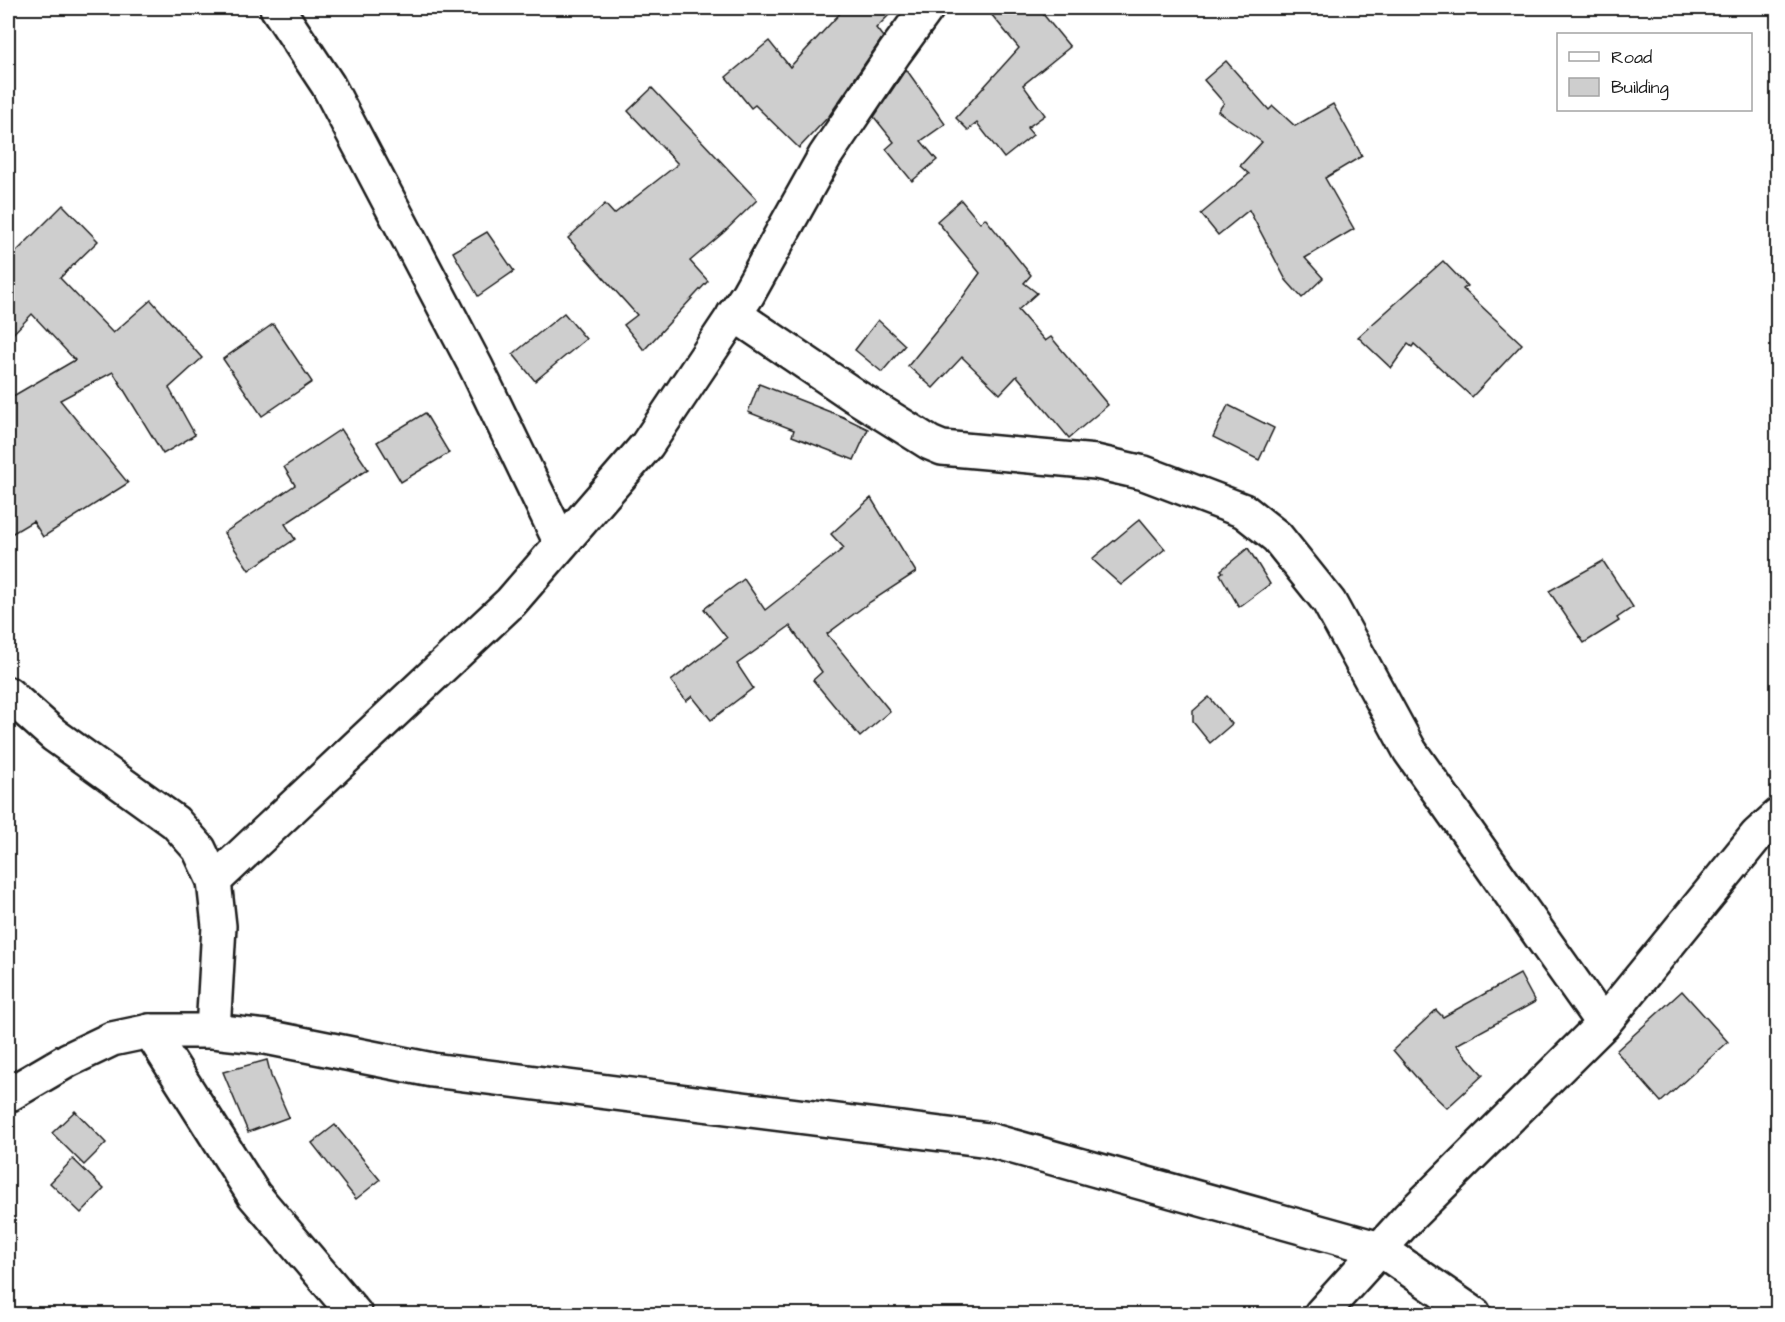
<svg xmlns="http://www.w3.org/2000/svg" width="1785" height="1322" font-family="'Architects Daughter',sans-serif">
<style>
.building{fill:#cecece;stroke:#1c1c1c;stroke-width:1.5}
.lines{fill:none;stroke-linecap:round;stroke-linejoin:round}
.street-casing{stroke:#1c1c1c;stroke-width:38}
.street{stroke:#fff;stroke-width:33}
</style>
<rect width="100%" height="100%" fill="#fff"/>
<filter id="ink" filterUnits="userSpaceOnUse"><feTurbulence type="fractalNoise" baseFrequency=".0167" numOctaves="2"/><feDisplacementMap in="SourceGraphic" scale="12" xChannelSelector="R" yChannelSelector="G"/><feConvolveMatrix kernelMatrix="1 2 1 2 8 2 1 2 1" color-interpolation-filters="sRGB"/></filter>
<g filter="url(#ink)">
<g class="building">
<polygon points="845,8 896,8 876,28 883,37 829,116 799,148 755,105 751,108 726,77 769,41 790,67"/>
<polygon points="986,8 1038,8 1070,47 1023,85 1045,115 1027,128 1033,135 1004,158 977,123 968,130 956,118 1019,48"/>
<polygon points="1226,61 1269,110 1273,106 1295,126 1333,104 1362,156 1325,178 1354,229 1305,258 1323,278 1302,298 1286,280 1249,210 1218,235 1201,214 1249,174 1240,166 1262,142 1218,111 1224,103 1204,80"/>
<polygon points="906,69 945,124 921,141 937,160 912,181 886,149 894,142 874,117"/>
<polygon points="652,88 757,200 723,233 690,261 708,281 644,350 624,325 637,315 568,238 605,204 614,214 678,164 628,111"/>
<polygon points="961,200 980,223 985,218 1031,275 1024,283 1037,293 1018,310 1045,341 1051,337 1108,405 1069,438 1017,376 1000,394 962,357 933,388 908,366 955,308 980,273 937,221"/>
<polygon points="63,205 98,241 60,278 113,333 151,300 202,358 169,388 195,435 163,454 113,372 60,400 128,483 43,537 33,521 8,536 8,399 75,360 32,314 8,339 8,260"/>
<polygon points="487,232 514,271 478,296 453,252"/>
<polygon points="1443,261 1467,286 1463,289 1522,344 1472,397 1414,344 1412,347 1408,344 1391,368 1358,337"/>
<polygon points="564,313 586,339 535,381 513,354"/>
<polygon points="878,320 905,345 882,372 855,350"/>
<polygon points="273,324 312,382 262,416 223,359"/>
<polygon points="759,384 843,417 868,429 854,460 792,436 794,430 748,412"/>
<polygon points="1228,405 1274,428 1259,460 1213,437"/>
<polygon points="425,413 449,453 401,482 377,442"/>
<polygon points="341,429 368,469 285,524 295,539 249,570 224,533 295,485 284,467"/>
<polygon points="871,498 916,572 870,602 827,634 890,711 860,737 813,680 822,672 790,626 737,664 753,688 711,720 692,696 686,701 671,681 727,638 704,609 744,579 765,610 844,548 831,534"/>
<polygon points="1140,519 1165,549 1121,585 1092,559"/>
<polygon points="1248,548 1270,584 1239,607 1220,574 1223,572 1221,570"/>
<polygon points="1603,561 1633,607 1617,618 1619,621 1584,643 1549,591"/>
<polygon points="1209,697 1232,724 1210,743 1193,722 1193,711"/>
<polygon points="1520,974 1535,1002 1456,1045 1483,1075 1447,1108 1422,1084 1393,1050 1436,1010 1443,1017"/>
<polygon points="1682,991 1728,1042 1661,1102 1616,1051"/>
<polygon points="267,1060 271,1076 289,1117 248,1132 223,1072"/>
<polygon points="75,1111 106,1143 84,1165 52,1133"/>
<polygon points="335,1125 380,1180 356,1199 312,1143"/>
<polygon points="73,1159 104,1189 81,1213 50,1183"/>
</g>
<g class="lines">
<g class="street-casing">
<g id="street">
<polyline points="277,8 328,85 476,367 561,543"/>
<polyline points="734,314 855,396 930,443 942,448 1096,462 1144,473 1244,511 1277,537 1329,602 1410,751 1603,1024"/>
<polyline points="8,694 54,735 175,822 199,849 214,881 219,926 213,1031"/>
<polyline points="214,881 511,602 647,445 748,294 825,156 895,52 927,8"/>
<polyline points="150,1031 254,1195 355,1314"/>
<polyline points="8,1095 68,1060 112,1039 150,1031 213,1031 266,1037 432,1070 989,1140 1380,1249 1474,1314"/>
<polyline points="1321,1314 1408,1218 1603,1024 1757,835 1778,816"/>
</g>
</g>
<use href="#street" class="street"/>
</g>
</g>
<rect width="1785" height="1322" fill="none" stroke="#fff" stroke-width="30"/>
<rect x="15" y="15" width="1755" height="1292" fill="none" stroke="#1c1c1c" stroke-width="2" filter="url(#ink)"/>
<rect x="1557" y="33" width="195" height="78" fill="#ffffff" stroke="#a4a4a4" stroke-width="1.5"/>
<rect x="1569" y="52" width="30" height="9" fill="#ffffff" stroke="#a4a4a4" stroke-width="1.5"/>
<text x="1611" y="63" font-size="18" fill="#1c1c1c">Road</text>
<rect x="1569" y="78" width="30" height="18" fill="#cecece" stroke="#a4a4a4" stroke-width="1.5"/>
<text x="1611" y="93" font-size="18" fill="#1c1c1c">Building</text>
</svg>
